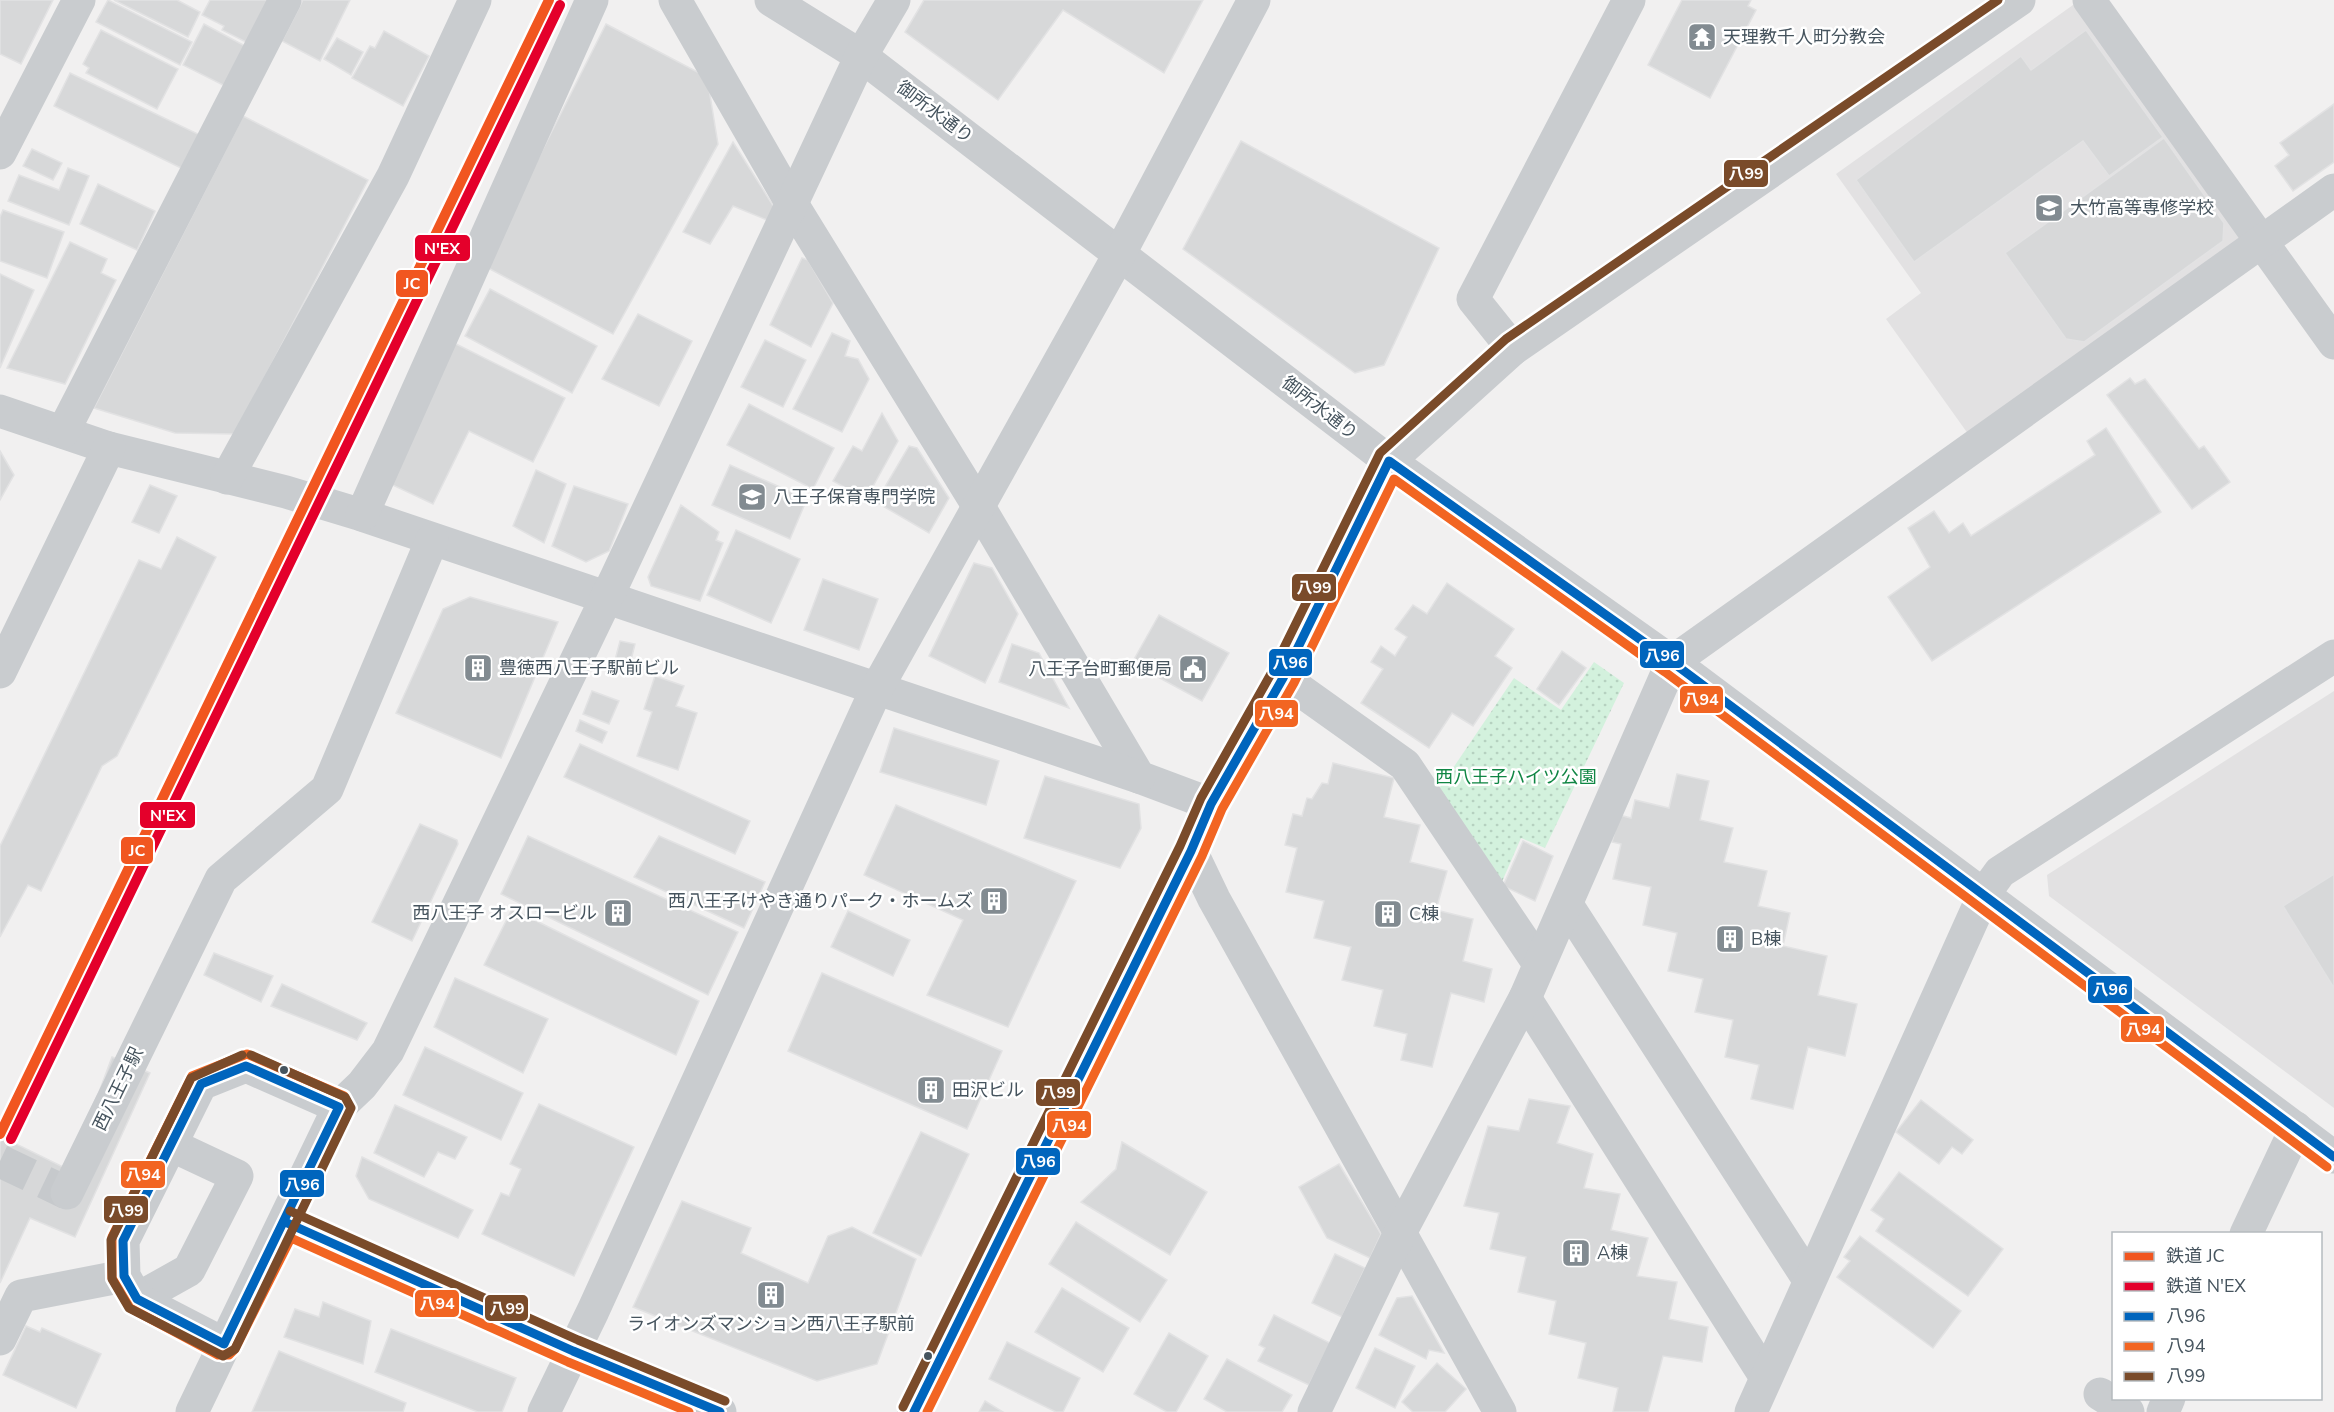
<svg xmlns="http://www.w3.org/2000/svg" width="2334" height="1412" font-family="'Nunito Sans','Noto Sans JP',sans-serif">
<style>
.education{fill:#e2e1e2}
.park{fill:url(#park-dots)}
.building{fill:#d7d8d9;stroke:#e2e2e3;stroke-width:1.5}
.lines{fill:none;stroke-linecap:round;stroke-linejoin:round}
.minor-tunnel{stroke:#c6c9cc;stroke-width:33;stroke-dasharray:33 16;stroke-linecap:butt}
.minor{stroke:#c9cccf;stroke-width:33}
.bus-1-casing{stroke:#fff;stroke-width:14}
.bus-2-casing{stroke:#fff;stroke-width:14}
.bus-3-casing{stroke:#fff;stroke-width:14}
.bus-1{stroke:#0065bd;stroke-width:9}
.bus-2{stroke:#f26522;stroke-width:9}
.bus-3{stroke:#7a4b2a;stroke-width:9}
.rail-1-casing{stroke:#fff;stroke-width:15}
.rail-2-casing{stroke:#fff;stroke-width:15}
.rail-1{stroke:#f15620;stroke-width:10}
.rail-2{stroke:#e4002b;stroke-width:10}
.bus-dot{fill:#46545e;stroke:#fff;stroke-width:2}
.labels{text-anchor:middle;stroke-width:5;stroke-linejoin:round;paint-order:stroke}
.poi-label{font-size:18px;fill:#46545e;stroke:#fff;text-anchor:start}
.street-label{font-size:18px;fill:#46545e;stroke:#fff}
.park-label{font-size:18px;fill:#108644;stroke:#fff}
.line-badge{stroke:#fff;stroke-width:2}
.badge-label{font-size:16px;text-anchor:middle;font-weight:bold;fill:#fff}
</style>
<defs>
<pattern id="park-dots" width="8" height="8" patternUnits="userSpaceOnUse" patternTransform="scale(1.5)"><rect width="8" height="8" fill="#d3f1dd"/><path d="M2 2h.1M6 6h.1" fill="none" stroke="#b6d1c0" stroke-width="1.8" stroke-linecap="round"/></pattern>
</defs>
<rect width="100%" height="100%" fill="#f1f0f0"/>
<g class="education">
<polygon points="2080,0 2263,241 1976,445 1886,319 1921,293 1836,174"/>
<polygon points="2334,691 2334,1108 2049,896 2047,875"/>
</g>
<polygon class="park" points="1594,662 1624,683 1545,848 1521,838 1494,900 1430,802 1514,678 1561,710"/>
<g class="building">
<polygon points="0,0 53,0 21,64 0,54"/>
<polygon points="108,0 192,42 180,65 96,22"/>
<polygon points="114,0 177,0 200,12 188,37"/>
<polygon points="210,0 271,0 248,43 222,30 224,26 202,15"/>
<polygon points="303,0 350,0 320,61 282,41"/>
<polygon points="924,0 1203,0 1164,73 1063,10 998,100 905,32"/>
<polygon points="1682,0 1751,0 1748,6 1756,10 1710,98 1648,65"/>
<polygon points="204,24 247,47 227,87 183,65"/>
<polygon points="606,24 707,77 718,144 613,334 484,266"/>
<polygon points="101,30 178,69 157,109 86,73 89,68 83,64"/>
<polygon points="2086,30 2163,137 2109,176 2083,141 1914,262 1856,180 2021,56 2031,70"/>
<polygon points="384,31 429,56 403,106 352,78 370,46 375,48"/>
<polygon points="337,38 363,52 351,75 324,59"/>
<polygon points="70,73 200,135 183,169 54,106"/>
<polygon points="2334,104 2334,162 2293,191 2275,166 2289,155 2280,143"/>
<polygon points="243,116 368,180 235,434 175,433 94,408"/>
<polygon points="2164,138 2224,223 2223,241 2084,342 2066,339 2005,253"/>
<polygon points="1241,141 1439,248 1384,365 1355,373 1183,249"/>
<polygon points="733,142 774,207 767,220 733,206 710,244 683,232"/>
<polygon points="32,149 62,163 53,180 23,166"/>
<polygon points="68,168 89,176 69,225 8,201 19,175 59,190"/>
<polygon points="98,184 155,211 137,250 80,224"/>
<polygon points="3,210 64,232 47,278 0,261 0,217"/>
<polygon points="70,242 107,259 101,273 116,280 65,384 7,368"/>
<polygon points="802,258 808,260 833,303 811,347 770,325"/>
<polygon points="0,274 34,290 0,368"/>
<polygon points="490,289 597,346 572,393 465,336"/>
<polygon points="638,314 692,341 659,406 602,379"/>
<polygon points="832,333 850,341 845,356 858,359 869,379 842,432 793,409"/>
<polygon points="765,340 806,360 783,407 741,387"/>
<polygon points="450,341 565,398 533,462 469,431 433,504 384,481"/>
<polygon points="2130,378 2135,384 2145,379 2199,449 2204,446 2230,482 2192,509 2107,395"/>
<polygon points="749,404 834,448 813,489 727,445"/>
<polygon points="882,413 898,441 866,499 833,481 853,446 862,451"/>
<polygon points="2106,428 2161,512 1932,661 1888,597 1930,567 1908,528 1934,511 1949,533 1963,523 1971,536 2095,455 2087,441"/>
<polygon points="909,446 917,448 949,498 929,533 876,502"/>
<polygon points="0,451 14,475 0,500"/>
<polygon points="730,465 807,499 790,539 712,505"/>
<polygon points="536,470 566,484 544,543 513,526"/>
<polygon points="150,485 177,496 159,533 132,522"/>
<polygon points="574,486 628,504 609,551 586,562 552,546"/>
<polygon points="681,505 719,532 716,540 723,543 700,601 651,586 648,577"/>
<polygon points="736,530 800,559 771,623 707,595"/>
<polygon points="177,537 216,557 117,756 102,766 41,891 28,885 0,937 0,846 139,560 161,569"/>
<polygon points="974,563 992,568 1018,614 985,683 929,656"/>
<polygon points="823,579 878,599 859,650 804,630"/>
<polygon points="1447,583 1514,629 1495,656 1512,668 1473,726 1452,713 1429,748 1361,703 1383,669 1371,662 1381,646 1395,656 1407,637 1395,629 1413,605 1427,614"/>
<polygon points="470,597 558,622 501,758 396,713 443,609"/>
<polygon points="1159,615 1229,653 1202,701 1132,663"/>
<polygon points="620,641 635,644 630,664 615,660"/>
<polygon points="1012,644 1039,653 1069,708 999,682"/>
<polygon points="1562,651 1586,668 1559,705 1537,689"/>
<polygon points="655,676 684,686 676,706 697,713 678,770 637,756 652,712 644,709"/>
<polygon points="592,691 619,701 609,724 583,714"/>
<polygon points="580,720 607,732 602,743 576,731"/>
<polygon points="894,728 999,761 986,805 880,772"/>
<polygon points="580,744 750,821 735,854 564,777"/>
<polygon points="1333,763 1394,778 1384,817 1420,825 1410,862 1447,871 1436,910 1473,919 1463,961 1492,969 1484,1002 1451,993 1432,1067 1401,1060 1407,1034 1374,1026 1383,990 1342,980 1351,947 1314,938 1324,901 1286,892 1297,848 1285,845 1293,814 1302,816 1307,798 1312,799 1322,783 1328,784"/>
<polygon points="1677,774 1709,781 1700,820 1733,828 1724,862 1767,871 1758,906 1790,913 1783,946 1827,956 1818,995 1857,1004 1845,1056 1808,1047 1793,1109 1751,1099 1759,1065 1725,1057 1733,1020 1695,1012 1703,979 1668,971 1677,933 1643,925 1651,887 1613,879 1621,844 1612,842 1619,815 1631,818 1635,800 1669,808"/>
<polygon points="1045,776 1139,804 1141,828 1120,868 1024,838"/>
<polygon points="896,805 1076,881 1008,1027 927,995 963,920 864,875"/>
<polygon points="420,824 457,840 458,844 412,941 372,922"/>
<polygon points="528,836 738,932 708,995 501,894"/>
<polygon points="659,836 765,882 744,928 634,877"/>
<polygon points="1523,841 1553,856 1535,901 1503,886"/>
<polygon points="2334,874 2334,988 2283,906"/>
<polygon points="512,909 699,1001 676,1055 484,965"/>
<polygon points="848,911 910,940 893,976 831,947"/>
<polygon points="214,953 273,976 261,1002 204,975"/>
<polygon points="822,973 1002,1051 967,1129 788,1051"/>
<polygon points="455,978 548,1019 523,1073 434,1027"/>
<polygon points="282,984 367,1023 357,1040 271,1006"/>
<polygon points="425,1047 523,1093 501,1140 403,1095"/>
<polygon points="112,1057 150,1073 75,1237 30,1218 0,1283 0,1136 63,1167 99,1092"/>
<polygon points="1529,1099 1570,1106 1557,1143 1593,1154 1584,1188 1620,1194 1611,1230 1648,1238 1637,1276 1677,1282 1669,1319 1708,1327 1702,1362 1663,1356 1648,1412 1613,1412 1618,1388 1578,1378 1586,1343 1549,1334 1556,1301 1518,1292 1526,1257 1490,1249 1499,1213 1464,1206 1488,1126 1519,1131"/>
<polygon points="1921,1100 1973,1140 1962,1154 1952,1147 1939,1164 1896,1132"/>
<polygon points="539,1104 634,1147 574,1276 482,1234 501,1193 509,1196 521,1169 510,1164"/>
<polygon points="395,1105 467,1137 455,1159 438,1152 424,1177 374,1153"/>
<polygon points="921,1132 969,1154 921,1256 873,1233"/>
<polygon points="1122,1142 1207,1192 1170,1255 1081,1202 1116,1169"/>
<polygon points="362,1157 473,1210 458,1238 369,1199 356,1176"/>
<polygon points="1339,1164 1381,1234 1370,1258 1327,1238 1299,1187"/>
<polygon points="1899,1172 2003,1249 1968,1296 1876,1231 1884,1219 1871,1210"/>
<polygon points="682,1201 751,1228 741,1253 808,1283 828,1236 852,1227 916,1259 877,1364 817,1381 633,1307"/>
<polygon points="1076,1222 1167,1280 1140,1322 1049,1264"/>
<polygon points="1860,1236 1961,1311 1933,1348 1837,1277 1850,1261 1844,1257"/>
<polygon points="1335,1254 1365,1268 1342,1317 1312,1303"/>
<polygon points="1062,1288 1129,1328 1103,1372 1035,1332"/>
<polygon points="1412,1296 1444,1353 1429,1350 1426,1359 1379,1335 1397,1298"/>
<polygon points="323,1302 371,1321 363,1364 284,1337 295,1309 319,1317"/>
<polygon points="1274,1315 1330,1343 1309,1385 1258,1361 1265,1348 1259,1345"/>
<polygon points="26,1326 40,1332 42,1328 101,1354 76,1408 3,1375"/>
<polygon points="391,1329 516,1378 502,1412 478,1412 375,1372"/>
<polygon points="1169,1333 1208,1356 1176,1412 1167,1412 1134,1394"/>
<polygon points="1007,1342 1080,1378 1063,1412 1056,1412 989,1379"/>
<polygon points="1375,1348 1415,1366 1395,1408 1356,1388"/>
<polygon points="279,1351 406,1403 403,1412 252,1412"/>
<polygon points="1227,1359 1292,1395 1282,1412 1227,1412 1204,1399"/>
<polygon points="1437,1363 1466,1389 1445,1412 1413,1412 1402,1402"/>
<polygon points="985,1401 1003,1412 979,1412"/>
</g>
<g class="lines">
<polyline class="minor-tunnel" points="0,1161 67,1193"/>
<g class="minor">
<polyline points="675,0 792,204 979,507 1139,777 1211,804"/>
<polyline points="771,0 861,56 1389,461 1672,662 2334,1157"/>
<polyline points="2089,0 2334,343"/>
<polyline points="0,153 79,0"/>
<polyline points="1513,349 1473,299 1629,0"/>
<polyline points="0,411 109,448 286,492 362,515 1139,777"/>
<polyline points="63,432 285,0"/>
<polyline points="227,478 393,176 475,0"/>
<polyline points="362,515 592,0"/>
<polyline points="0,672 109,448"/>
<polyline points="1283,678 1405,765 1539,964"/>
<polyline points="1191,851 1214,899 1500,1412"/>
<polyline points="1567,905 1809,1280"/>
<polyline points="1525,998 1765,1376"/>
<polyline points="67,1193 221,879 327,789 432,540"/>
<polyline points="285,1222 573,1351 720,1412"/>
<polyline points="2246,1234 2296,1128"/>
<polyline points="137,1299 189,1270 237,1176 171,1145"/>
<polyline points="0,1339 21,1296 124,1276"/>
<polyline points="224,1344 137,1299 124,1276 123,1241 201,1084 246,1066 339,1107"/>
<polyline points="2100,1394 2128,1412"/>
<polyline points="192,1412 339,1107 362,1085 388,1051 617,576 861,56 894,0"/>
<polyline points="544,1412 593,1311 876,690 1120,253 1254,0"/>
<polyline points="914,1412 1191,851 1211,804 1283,678 1389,461 1513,349 2019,0"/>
<polyline points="1314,1412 1401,1231 1525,998 1672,662 2334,190"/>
<polyline points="1751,1412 1984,894 2000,872 2334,656"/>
<polyline points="2163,1412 2169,1398"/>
</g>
<g class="bus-1-casing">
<g id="bus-1">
<polygon points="246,1066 339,1107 224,1344 137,1299 124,1276 123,1241 201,1084"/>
<polyline points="285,1222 573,1351 720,1412"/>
<polyline points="914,1412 1191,851 1211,804 1283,678 1389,461 1672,662 2334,1157"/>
</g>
</g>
<g class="bus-2-casing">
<g id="bus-2">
<polyline points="344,1096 247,1054 192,1076 112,1237 112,1278 130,1308 218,1355 229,1355 235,1349 291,1238 568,1362 689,1412"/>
<polyline points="927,1412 1202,856 1222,809 1294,683 1394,479 1665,672 2327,1167"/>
</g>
</g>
<g class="bus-3-casing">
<g id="bus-3">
<polyline points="242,1055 191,1078 111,1240 112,1279 129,1308 223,1356 235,1349 351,1108 345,1097 251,1055"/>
<polyline points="290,1211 578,1340 725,1401"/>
<polyline points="903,1407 1180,846 1201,798 1272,672 1380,453 1506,339 1998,0"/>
</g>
</g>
<use href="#bus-1" class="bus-1"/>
<use href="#bus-2" class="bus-2"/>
<use href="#bus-3" class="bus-3"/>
<g class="rail-1-casing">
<polyline id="rail-1" points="0,1134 549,0"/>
</g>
<g class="rail-2-casing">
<polyline id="rail-2" points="11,1139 560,5"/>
</g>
<use href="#rail-1" class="rail-1"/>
<use href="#rail-2" class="rail-2"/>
</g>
<defs>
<g id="temple-square" transform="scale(1.5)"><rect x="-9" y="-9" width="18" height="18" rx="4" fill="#828b91" stroke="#fff"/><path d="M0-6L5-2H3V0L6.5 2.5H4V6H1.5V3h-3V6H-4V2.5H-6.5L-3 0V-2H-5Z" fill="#fff"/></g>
<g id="university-square" transform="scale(1.5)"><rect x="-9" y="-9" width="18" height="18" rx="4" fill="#828b91" stroke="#fff"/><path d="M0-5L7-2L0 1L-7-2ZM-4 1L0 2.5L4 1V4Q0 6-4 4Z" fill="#fff"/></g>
<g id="building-square" transform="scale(1.5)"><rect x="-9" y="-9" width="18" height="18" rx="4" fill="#828b91" stroke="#fff"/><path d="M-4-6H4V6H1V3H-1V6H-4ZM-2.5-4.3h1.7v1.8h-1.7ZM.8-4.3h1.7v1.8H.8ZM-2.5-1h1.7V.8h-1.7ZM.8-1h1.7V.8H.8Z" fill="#fff"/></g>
<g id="civic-square" transform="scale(1.5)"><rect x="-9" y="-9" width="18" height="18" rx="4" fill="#828b91" stroke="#fff"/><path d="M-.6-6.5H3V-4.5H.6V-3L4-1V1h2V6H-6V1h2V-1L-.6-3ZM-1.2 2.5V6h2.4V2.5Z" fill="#fff"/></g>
</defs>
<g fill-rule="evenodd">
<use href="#temple-square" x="1702" y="37"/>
<use href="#university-square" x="2049" y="208"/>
<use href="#university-square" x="752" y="497"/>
<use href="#building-square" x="478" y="668"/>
<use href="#civic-square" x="1193" y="669"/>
<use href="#building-square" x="994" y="901"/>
<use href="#building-square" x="618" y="913"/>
<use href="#building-square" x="1388" y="914"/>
<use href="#building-square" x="1730" y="939"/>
<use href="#building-square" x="931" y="1090"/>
<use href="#building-square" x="1576" y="1253"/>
<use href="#building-square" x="771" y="1295"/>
</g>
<g class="bus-dot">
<circle cx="284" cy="1070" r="5"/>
<circle cx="928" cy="1356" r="5"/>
</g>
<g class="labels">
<g class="poi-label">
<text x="1723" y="43">天理教千人町分教会</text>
<text x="2070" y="214">大竹高等専修学校</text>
<text x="773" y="503">八王子保育専門学院</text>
<text x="499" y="674">豊徳西八王子駅前ビル</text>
<text x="1172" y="675" text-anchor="end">八王子台町郵便局</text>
<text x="973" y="907" text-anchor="end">西八王子けやき通りパーク・ホームズ</text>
<text x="597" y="919" text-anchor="end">西八王子 オスロービル</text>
<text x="1409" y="920">C棟</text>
<text x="1751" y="945">B棟</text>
<text x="952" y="1096">田沢ビル</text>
<text x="1597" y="1259">A棟</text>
<text x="771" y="1330" text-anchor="middle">ライオンズマンション西八王子駅前</text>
</g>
<g class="street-label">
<text transform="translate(935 112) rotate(37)" y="6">御所水通り</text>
<text transform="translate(1320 408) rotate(38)" y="6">御所水通り</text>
<text transform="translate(118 1089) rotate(-64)" y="6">西八王子駅</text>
</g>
<g class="park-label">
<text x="1516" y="783">西八王子ハイツ公園</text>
</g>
</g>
<g class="line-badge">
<rect x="1723" y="159" width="46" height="29" rx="6" fill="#7a4b2a"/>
<rect x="414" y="234" width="57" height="28" rx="6" fill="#e4002b"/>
<rect x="395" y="269" width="34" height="29" rx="6" fill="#f15620"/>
<rect x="1291" y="573" width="46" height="29" rx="6" fill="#7a4b2a"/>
<rect x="1639" y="640" width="46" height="29" rx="6" fill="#0065bd"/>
<rect x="1268" y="648" width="45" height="29" rx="6" fill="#0065bd"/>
<rect x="1679" y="685" width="45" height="29" rx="6" fill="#f26522"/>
<rect x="1254" y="699" width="45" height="29" rx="6" fill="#f26522"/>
<rect x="139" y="801" width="57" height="28" rx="6" fill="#e4002b"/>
<rect x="120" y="836" width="34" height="29" rx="6" fill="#f15620"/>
<rect x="2087" y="975" width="46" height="29" rx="6" fill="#0065bd"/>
<rect x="2120" y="1015" width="45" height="28" rx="6" fill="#f26522"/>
<rect x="1035" y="1078" width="46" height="29" rx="6" fill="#7a4b2a"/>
<rect x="1046" y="1110" width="46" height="29" rx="6" fill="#f26522"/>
<rect x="1015" y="1147" width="46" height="29" rx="6" fill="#0065bd"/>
<rect x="120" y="1160" width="46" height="29" rx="6" fill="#f26522"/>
<rect x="279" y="1169" width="46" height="29" rx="6" fill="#0065bd"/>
<rect x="103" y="1195" width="46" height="29" rx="6" fill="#7a4b2a"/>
<rect x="414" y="1289" width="46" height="29" rx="6" fill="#f26522"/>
<rect x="484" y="1294" width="45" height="28" rx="6" fill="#7a4b2a"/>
</g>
<g class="badge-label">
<text x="1746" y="179">八99</text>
<text x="442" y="254">N'EX</text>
<text x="412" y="289">JC</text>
<text x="1314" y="593">八99</text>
<text x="1662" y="661">八96</text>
<text x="1290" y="668">八96</text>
<text x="1701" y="705">八94</text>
<text x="1276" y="719">八94</text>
<text x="168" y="821">N'EX</text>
<text x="137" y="856">JC</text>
<text x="2110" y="995">八96</text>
<text x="2143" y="1035">八94</text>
<text x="1058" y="1098">八99</text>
<text x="1069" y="1131">八94</text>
<text x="1038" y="1167">八96</text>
<text x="143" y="1180">八94</text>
<text x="302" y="1190">八96</text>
<text x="126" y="1216">八99</text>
<text x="437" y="1309">八94</text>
<text x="507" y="1314">八99</text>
</g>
<rect x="2112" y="1232" width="210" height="168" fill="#ffffff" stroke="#b5bbbf" stroke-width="1.5"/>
<rect x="2124" y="1252" width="30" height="9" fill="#f15620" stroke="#b5bbbf" stroke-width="1.5"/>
<text x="2166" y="1262" font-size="18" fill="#46545e">鉄道 JC</text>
<rect x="2124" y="1282" width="30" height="9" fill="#e4002b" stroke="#b5bbbf" stroke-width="1.5"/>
<text x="2166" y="1292" font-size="18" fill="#46545e">鉄道 N'EX</text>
<rect x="2124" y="1312" width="30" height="9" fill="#0065bd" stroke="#b5bbbf" stroke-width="1.5"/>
<text x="2166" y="1322" font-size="18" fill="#46545e">八96</text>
<rect x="2124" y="1342" width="30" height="9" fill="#f26522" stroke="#b5bbbf" stroke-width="1.5"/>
<text x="2166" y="1352" font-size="18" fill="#46545e">八94</text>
<rect x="2124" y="1372" width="30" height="9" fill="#7a4b2a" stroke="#b5bbbf" stroke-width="1.5"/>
<text x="2166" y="1382" font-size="18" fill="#46545e">八99</text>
</svg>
